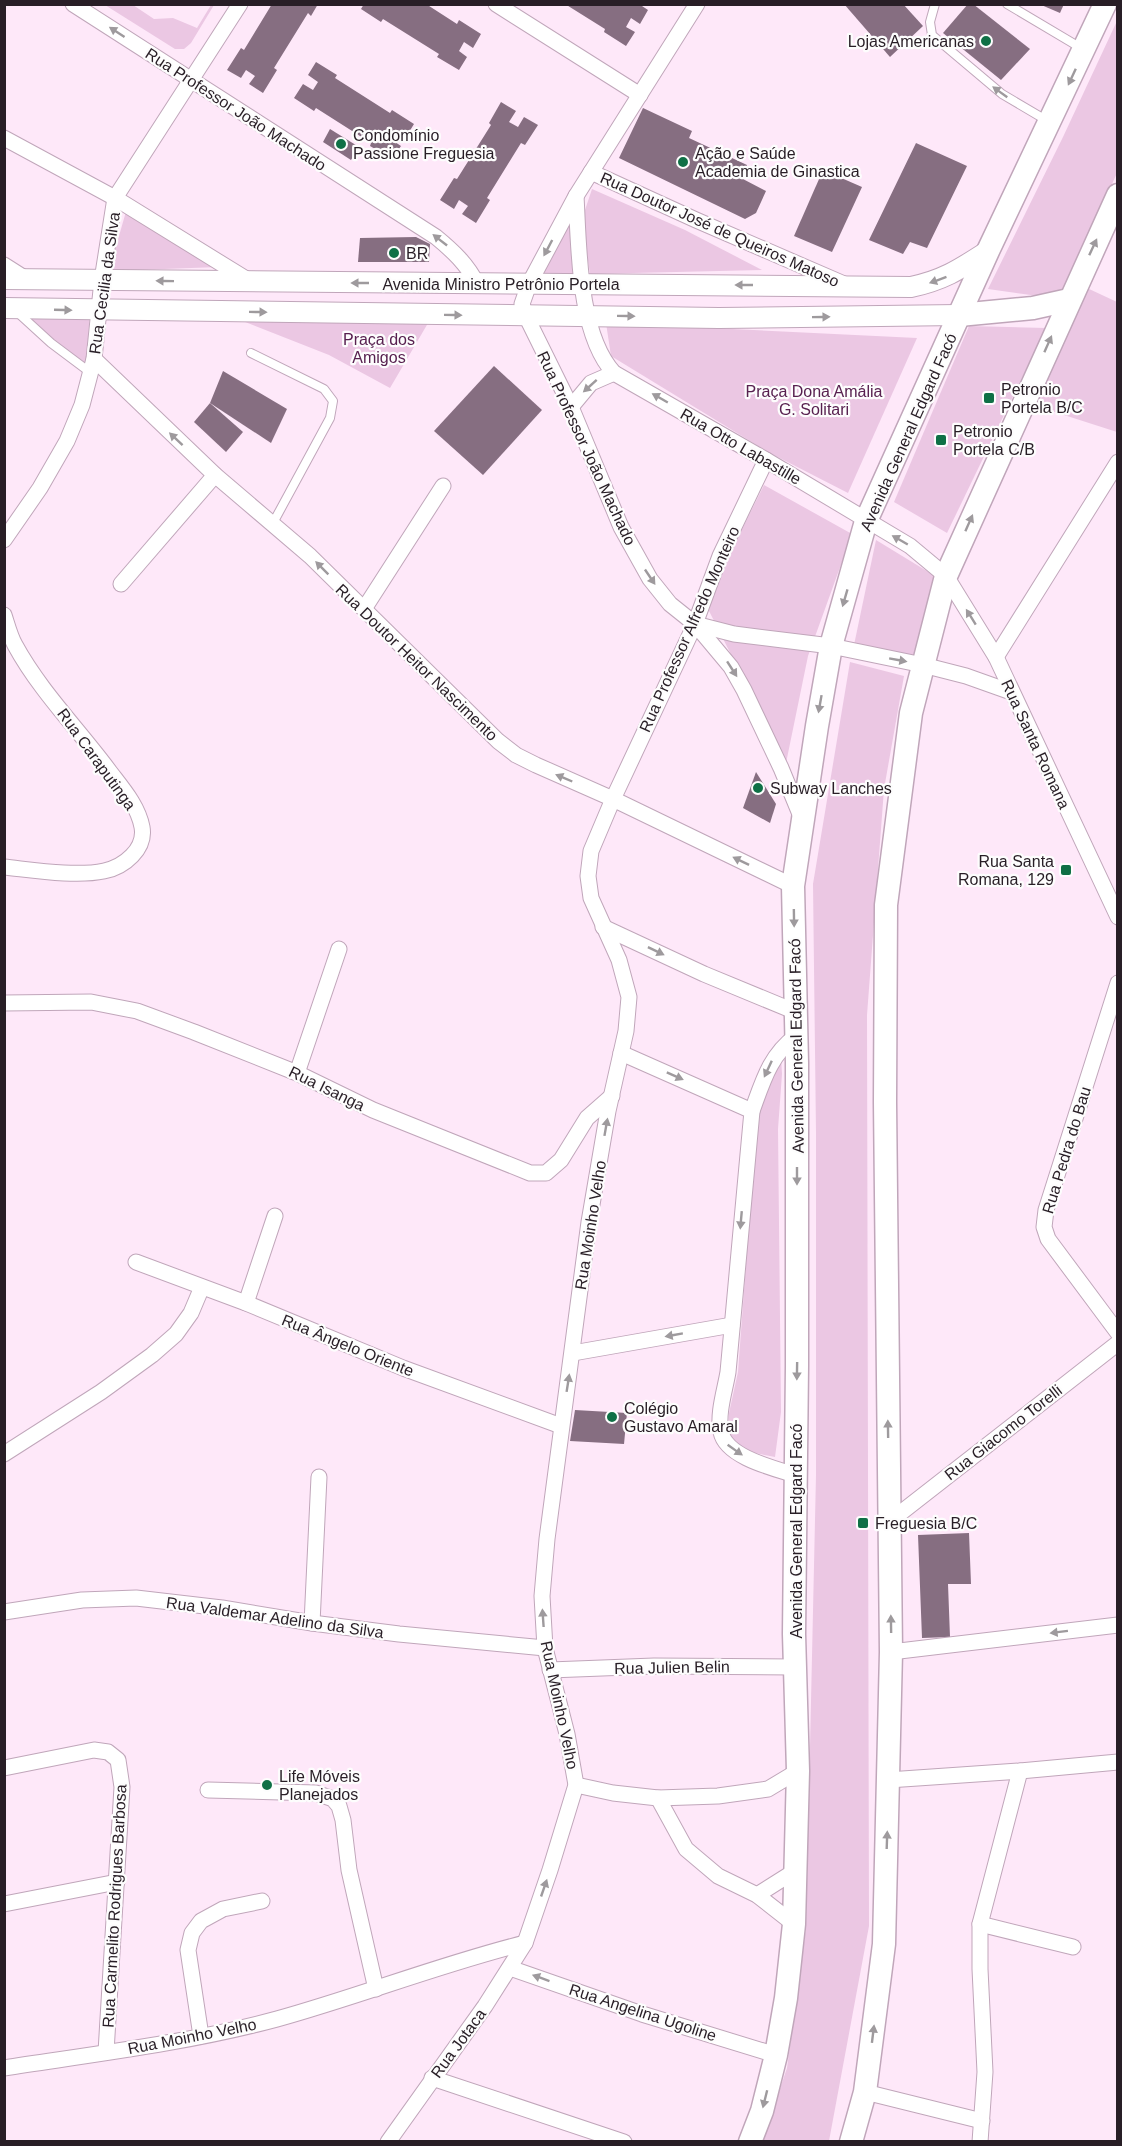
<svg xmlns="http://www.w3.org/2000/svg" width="1122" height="2146" font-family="Helvetica,sans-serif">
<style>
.green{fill:#ebc7e3}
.building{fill:#866e81}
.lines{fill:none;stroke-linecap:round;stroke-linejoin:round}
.service-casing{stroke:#c0a6ba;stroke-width:10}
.minor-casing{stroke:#c0a6ba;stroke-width:17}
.secondary-casing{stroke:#c0a6ba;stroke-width:22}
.primary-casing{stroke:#c0a6ba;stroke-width:25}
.service{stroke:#fff;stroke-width:8}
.minor{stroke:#fff;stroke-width:15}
.secondary{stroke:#fff;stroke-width:20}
.primary{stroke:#fff;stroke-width:22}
.oneway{fill:#9e9a9d}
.poi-dot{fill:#0f7046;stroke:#fdfdfd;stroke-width:2}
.labels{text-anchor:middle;stroke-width:4.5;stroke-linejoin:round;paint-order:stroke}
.poi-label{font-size:16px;fill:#281e26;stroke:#fdfdfd;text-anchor:start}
.street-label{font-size:16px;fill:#281e26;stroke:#fdfdfd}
.park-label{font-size:16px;fill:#582150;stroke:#fdfdfd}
</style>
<rect width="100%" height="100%" fill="#fee8f9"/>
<g class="green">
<polygon points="105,5 133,5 154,19 173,18 197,28 211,5 214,5 191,43 184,49 175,49"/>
<polygon points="1117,21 1117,173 1060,299 988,289 1063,137"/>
<polygon points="592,189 685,230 762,270 590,274 582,219"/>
<polygon points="127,208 219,267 109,271"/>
<polygon points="571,218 574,280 539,275"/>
<polygon points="1087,288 1117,302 1117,432 1036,406"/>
<polygon points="29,309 90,312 86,365 34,326"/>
<polygon points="235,318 431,318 390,388 329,355"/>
<polygon points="606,323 917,338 848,493 768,452 611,356"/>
<polygon points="969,326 1046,328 947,533 894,502"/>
<polygon points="764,485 852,534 808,656 785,768 769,730 705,603"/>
<polygon points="876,540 935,576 912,660 854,645"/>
<polygon points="850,662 904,676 884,789 867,1015 869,1926 829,2141 762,2142 787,2068 806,1928 816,1475 816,1133 813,884"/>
<polygon points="781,1057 782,1074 778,1129 781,1412 775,1457 745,1451 728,1442 729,1413 738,1372 757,1115"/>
</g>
<g class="building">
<polygon points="272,4 318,4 311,16 308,13 274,68 277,70 263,93 249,84 255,76 246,70 241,78 227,70 241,48 244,50"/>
<polygon points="364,4 426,4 457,24 459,20 481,34 473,48 464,42 459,51 467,57 459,70 437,57 439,54 383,19 381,22 361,9"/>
<polygon points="565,4 639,4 648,10 640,24 631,18 626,27 635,32 626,46 604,32 605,29"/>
<polygon points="844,4 903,4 923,26 890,57"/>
<polygon points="968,4 973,4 1030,49 1001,80 943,33"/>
<polygon points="1039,4 1064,4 1060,13"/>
<polygon points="316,62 337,75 335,78 390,113 392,110 414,124 406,137 397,132 392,140 401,146 392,159 370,146 371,143 316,108 314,111 294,98 303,84 313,90 318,82 308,75"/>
<polygon points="501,102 516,111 509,122 518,127 524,117 538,125 525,145 521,143 487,198 490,200 476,223 462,214 468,206 459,200 454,209 440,200 454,178 457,179 491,125 489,123"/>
<polygon points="643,108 692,131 689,138 747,165 741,178 766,191 756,213 745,219 619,158"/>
<polygon points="330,129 359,147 351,160 323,142"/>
<polygon points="916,143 967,166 927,248 910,242 903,254 869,240"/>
<polygon points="823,170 862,187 832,252 794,236"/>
<polygon points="416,237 430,244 429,262 358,262 360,238"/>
<polygon points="494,366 542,410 483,475 434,431"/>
<polygon points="223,371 287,409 271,443 210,403"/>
<polygon points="210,403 243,432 226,452 194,422"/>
<polygon points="756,772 776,804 770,823 743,808"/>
<polygon points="575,1410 627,1413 624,1444 570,1441"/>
<polygon points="969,1533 971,1584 948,1584 950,1637 922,1638 918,1535"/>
</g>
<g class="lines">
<g class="service-casing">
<g id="service">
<polyline points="935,4 930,22 932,35 1002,94 1046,120"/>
<polyline points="1007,4 1081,48"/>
<polyline points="16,311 51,343 91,373"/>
<polyline points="251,353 324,389 333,401 330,418 273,523"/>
</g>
</g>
<g class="minor-casing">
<g id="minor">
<path d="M73 4 436 237C453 251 467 264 477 284"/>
<polyline points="496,4 640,95"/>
<polyline points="697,4 576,196 529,284 522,304 526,316 571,407 621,527 650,579 670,604 695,624 731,667 744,690 781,768 802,819"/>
<polyline points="4,138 115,198 251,282"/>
<polyline points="591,172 696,220 844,284"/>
<path d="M576 196C579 247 578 334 614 373L766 460 910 546 946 576 996 657 1118 917"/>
<polyline points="4,265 26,279"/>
<polyline points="94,359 215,475 310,556 498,741 516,755 536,765 613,799 793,886"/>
<polyline points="571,407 591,383 614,373"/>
<polyline points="4,540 40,488 67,441 82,405 94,359 102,280 115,198 240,4"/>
<polyline points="121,584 215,475"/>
<polyline points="364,609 443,486"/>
<path d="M4 615C7 624 10 636 15 645 40 691 79 730 110 772 123 789 138 806 142 827 146 849 124 867 104 871 76 877 33 870 4 867"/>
<polyline points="695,624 734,634 831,646 923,665 966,676 1011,692"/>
<polyline points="996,657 1118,462"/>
<polyline points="603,927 704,974 796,1012"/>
<polyline points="1118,983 1046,1210 1044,1227 1048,1239 1118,1333"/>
<polyline points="4,1003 91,1002 137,1011 194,1032 297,1073 373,1110 530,1173 546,1173 561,1160 587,1118 612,1096"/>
<path d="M621 1053 752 1111 728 1372C725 1390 717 1414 721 1432 726 1457 773 1468 795 1475"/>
<polyline points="297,1073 339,949"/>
<path d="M752 1111C763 1081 770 1055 796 1036"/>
<polyline points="136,1262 246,1303 403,1368 561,1426"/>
<polyline points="246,1303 275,1216"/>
<polyline points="573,1353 732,1325"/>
<polyline points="4,1454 101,1392 152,1355 176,1334 191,1313 202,1287"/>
<polyline points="889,1522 1118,1343"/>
<polyline points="4,1612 82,1600 136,1598 222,1608 312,1623 399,1634 545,1648"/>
<polyline points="312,1623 319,1477"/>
<polyline points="891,1652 1118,1625"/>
<polyline points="550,1670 654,1666 795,1667"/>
<polyline points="4,1768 94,1750 108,1752 118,1760 122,1787 106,2052"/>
<polyline points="888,1780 1020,1771 1118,1762"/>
<polyline points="576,1785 613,1793 658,1798 718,1796 768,1789 798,1771"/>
<polyline points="208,1790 316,1793 333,1799 339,1806 343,1820 349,1870 376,1989"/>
<polyline points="658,1798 686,1849 718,1876 757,1895 794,1924"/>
<polyline points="757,1895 795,1871"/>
<polyline points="4,1904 117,1882"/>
<polyline points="980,1924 1073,1947"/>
<polyline points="510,1968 642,2014 776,2055"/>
<polyline points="201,2036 188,1950 192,1933 201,1921 223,1909 262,1901"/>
<path d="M4 2068C95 2054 188 2043 277 2019 360 1996 441 1964 525 1943"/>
<polyline points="432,2078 624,2142"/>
<polyline points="865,2092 982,2121"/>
<polyline points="388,2142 485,2006 525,1943 550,1870 576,1785 567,1734 545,1648 542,1596 547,1539 589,1222 608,1111 626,1031 629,997 619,960 591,898 588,876 591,851 613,799 695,624 720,556 766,460"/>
<polyline points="980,2142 985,2072 980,1969 980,1924 1020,1771"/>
</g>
</g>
<g class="secondary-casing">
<g id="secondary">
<path d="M4 279 911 287C944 280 960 269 988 251"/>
<polyline points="4,308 719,318 959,315"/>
</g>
</g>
<g class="primary-casing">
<g id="primary">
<polyline points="959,315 1033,308 1069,300"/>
<polyline points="750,2142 762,2111 776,2055 786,1998 794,1924 798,1771 794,1634 797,1366 797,1063 793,886 817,726 831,646 866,521 988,251 1105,4"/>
<polyline points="851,2142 865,2092 884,1944 891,1652 885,1102 886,905 911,713 946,576 1118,195"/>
</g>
</g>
<use href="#service" class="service"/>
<use href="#minor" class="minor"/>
<use href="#secondary" class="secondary"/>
<use href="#primary" class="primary"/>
</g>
<defs><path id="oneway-solid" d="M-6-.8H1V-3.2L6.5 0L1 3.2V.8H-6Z" transform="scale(1.5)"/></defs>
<g class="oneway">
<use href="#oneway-solid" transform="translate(117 32) rotate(-147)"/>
<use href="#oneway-solid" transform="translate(1072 77) rotate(115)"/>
<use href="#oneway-solid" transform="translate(1000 92) rotate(-144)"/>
<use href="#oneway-solid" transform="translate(440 240) rotate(-142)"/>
<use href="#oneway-solid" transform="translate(1093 247) rotate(-65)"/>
<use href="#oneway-solid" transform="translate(548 248) rotate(118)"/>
<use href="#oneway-solid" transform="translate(938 280) rotate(160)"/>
<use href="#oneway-solid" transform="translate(165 281) rotate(-179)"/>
<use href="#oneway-solid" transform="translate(360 283) rotate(-180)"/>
<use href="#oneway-solid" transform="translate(744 285) rotate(-180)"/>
<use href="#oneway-solid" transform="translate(63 310) rotate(2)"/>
<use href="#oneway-solid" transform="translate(258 312) rotate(1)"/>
<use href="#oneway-solid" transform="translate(453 315) rotate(1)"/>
<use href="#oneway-solid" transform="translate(626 316) rotate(1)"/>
<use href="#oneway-solid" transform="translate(821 317) rotate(-1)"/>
<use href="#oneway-solid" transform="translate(1048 344) rotate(-66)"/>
<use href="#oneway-solid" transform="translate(590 386) rotate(138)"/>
<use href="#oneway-solid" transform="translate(660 398) rotate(-150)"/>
<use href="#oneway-solid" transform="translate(176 439) rotate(-137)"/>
<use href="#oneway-solid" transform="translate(969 523) rotate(-66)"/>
<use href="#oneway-solid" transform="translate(900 540) rotate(-150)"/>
<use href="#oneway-solid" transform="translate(322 568) rotate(-135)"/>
<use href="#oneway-solid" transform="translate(650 577) rotate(56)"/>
<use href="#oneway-solid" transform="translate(845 598) rotate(106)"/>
<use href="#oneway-solid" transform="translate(971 617) rotate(-122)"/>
<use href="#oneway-solid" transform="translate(898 660) rotate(10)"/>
<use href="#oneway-solid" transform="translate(732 669) rotate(57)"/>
<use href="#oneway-solid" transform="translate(820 704) rotate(100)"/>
<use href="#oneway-solid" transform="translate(564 778) rotate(-157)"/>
<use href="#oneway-solid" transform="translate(741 861) rotate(-154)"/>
<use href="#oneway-solid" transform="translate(794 918) rotate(89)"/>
<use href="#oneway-solid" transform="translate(656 951) rotate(26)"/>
<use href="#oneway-solid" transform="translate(768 1069) rotate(115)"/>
<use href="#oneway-solid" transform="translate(675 1076) rotate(24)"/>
<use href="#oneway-solid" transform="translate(606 1127) rotate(-80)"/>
<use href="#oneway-solid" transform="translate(797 1176) rotate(90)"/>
<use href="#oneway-solid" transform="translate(741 1220) rotate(95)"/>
<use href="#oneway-solid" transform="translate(674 1335) rotate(170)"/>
<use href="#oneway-solid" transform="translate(797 1371) rotate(91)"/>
<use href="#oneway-solid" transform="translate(568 1383) rotate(-81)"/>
<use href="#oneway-solid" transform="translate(888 1429) rotate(-91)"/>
<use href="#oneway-solid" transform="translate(735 1450) rotate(35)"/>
<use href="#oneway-solid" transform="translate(543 1618) rotate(-94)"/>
<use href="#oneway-solid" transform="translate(891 1624) rotate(-91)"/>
<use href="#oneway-solid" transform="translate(1059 1632) rotate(173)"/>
<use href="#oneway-solid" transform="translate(887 1840) rotate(-88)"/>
<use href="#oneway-solid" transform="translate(544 1888) rotate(-71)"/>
<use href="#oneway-solid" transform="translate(541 1978) rotate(-160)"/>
<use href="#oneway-solid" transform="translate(873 2034) rotate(-83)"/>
<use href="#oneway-solid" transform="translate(765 2099) rotate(104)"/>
</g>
<g class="poi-dot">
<circle cx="986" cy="41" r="6"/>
<circle cx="341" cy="144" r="6"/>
<circle cx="683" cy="162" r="6"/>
<circle cx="394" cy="253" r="6"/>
<rect x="983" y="392" width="12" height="12" rx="3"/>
<rect x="935" y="434" width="12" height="12" rx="3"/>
<circle cx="758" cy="788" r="6"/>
<rect x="1060" y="864" width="12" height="12" rx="3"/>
<circle cx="612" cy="1417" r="6"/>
<rect x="857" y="1517" width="12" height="12" rx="3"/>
<circle cx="267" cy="1785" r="6"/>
</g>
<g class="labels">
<g class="poi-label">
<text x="974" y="47" text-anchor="end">Lojas Americanas</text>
<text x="353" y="141">Condomínio<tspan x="353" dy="18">Passione Freguesia</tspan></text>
<text x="695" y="159">Ação e Saúde<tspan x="695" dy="18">Academia de Ginastica</tspan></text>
<text x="406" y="259">BR</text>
<text x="1001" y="395">Petronio<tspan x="1001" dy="18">Portela B/C</tspan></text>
<text x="953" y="437">Petronio<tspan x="953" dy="18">Portela C/B</tspan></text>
<text x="770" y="794">Subway Lanches</text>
<text x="1054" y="867" text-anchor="end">Rua Santa<tspan x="1054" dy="18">Romana, 129</tspan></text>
<text x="624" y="1414">Colégio<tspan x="624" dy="18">Gustavo Amaral</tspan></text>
<text x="875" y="1529">Freguesia B/C</text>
<text x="279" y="1782">Life Móveis<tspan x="279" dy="18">Planejados</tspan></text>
</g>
<g class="street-label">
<text transform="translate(236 109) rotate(33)" y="6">Rua Professor João Machado</text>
<text transform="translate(720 229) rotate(24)" y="6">Rua Doutor José de Queiros Matoso</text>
<text transform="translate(104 283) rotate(-82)" y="6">Rua Cecilia da Silva</text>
<text x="501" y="290">Avenida Ministro Petrônio Portela</text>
<text transform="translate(908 432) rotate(-66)" y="6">Avenida General Edgard Facó</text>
<text transform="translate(741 446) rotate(30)" y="6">Rua Otto Labastille</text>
<text transform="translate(587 448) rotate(65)" y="6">Rua Professor João Machado</text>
<text transform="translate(689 629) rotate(-66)" y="6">Rua Professor Alfredo Monteiro</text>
<text transform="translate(417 662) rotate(44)" y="6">Rua Doutor Heitor Nascimento</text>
<text transform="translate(1036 744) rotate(65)" y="6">Rua Santa Romana</text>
<text transform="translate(97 759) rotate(54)" y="6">Rua Caraputinga</text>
<text transform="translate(796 1046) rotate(-91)" y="6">Avenida General Edgard Facó</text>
<text transform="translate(327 1088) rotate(26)" y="6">Rua Isanga</text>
<text transform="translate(1066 1150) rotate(-73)" y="6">Rua Pedra do Bau</text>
<text transform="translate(590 1225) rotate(-81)" y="6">Rua Moinho Velho</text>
<text transform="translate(348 1345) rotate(22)" y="6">Rua Ângelo Oriente</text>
<text transform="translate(1003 1432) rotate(-38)" y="6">Rua Giacomo Torelli</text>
<text transform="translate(796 1531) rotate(-90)" y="6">Avenida General Edgard Facó</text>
<text transform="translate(275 1617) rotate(8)" y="6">Rua Valdemar Adelino da Silva</text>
<text transform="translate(672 1667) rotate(-1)" y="6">Rua Julien Belin</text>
<text transform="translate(560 1705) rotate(78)" y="6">Rua Moinho Velho</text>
<text transform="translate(114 1906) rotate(-87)" y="6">Rua Carmelito Rodrigues Barbosa</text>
<text transform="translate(643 2012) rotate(18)" y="6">Rua Angelina Ugoline</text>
<text transform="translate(192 2036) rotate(-11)" y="6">Rua Moinho Velho</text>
<text transform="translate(458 2043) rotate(-54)" y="6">Rua Jotaca</text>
</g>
<g class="park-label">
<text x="379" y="345">Praça dos<tspan x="379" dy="18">Amigos</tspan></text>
<text x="814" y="397">Praça Dona Amália<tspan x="814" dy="18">G. Solitari</tspan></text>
</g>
</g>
<rect width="1122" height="2146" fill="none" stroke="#281e26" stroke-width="12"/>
</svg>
